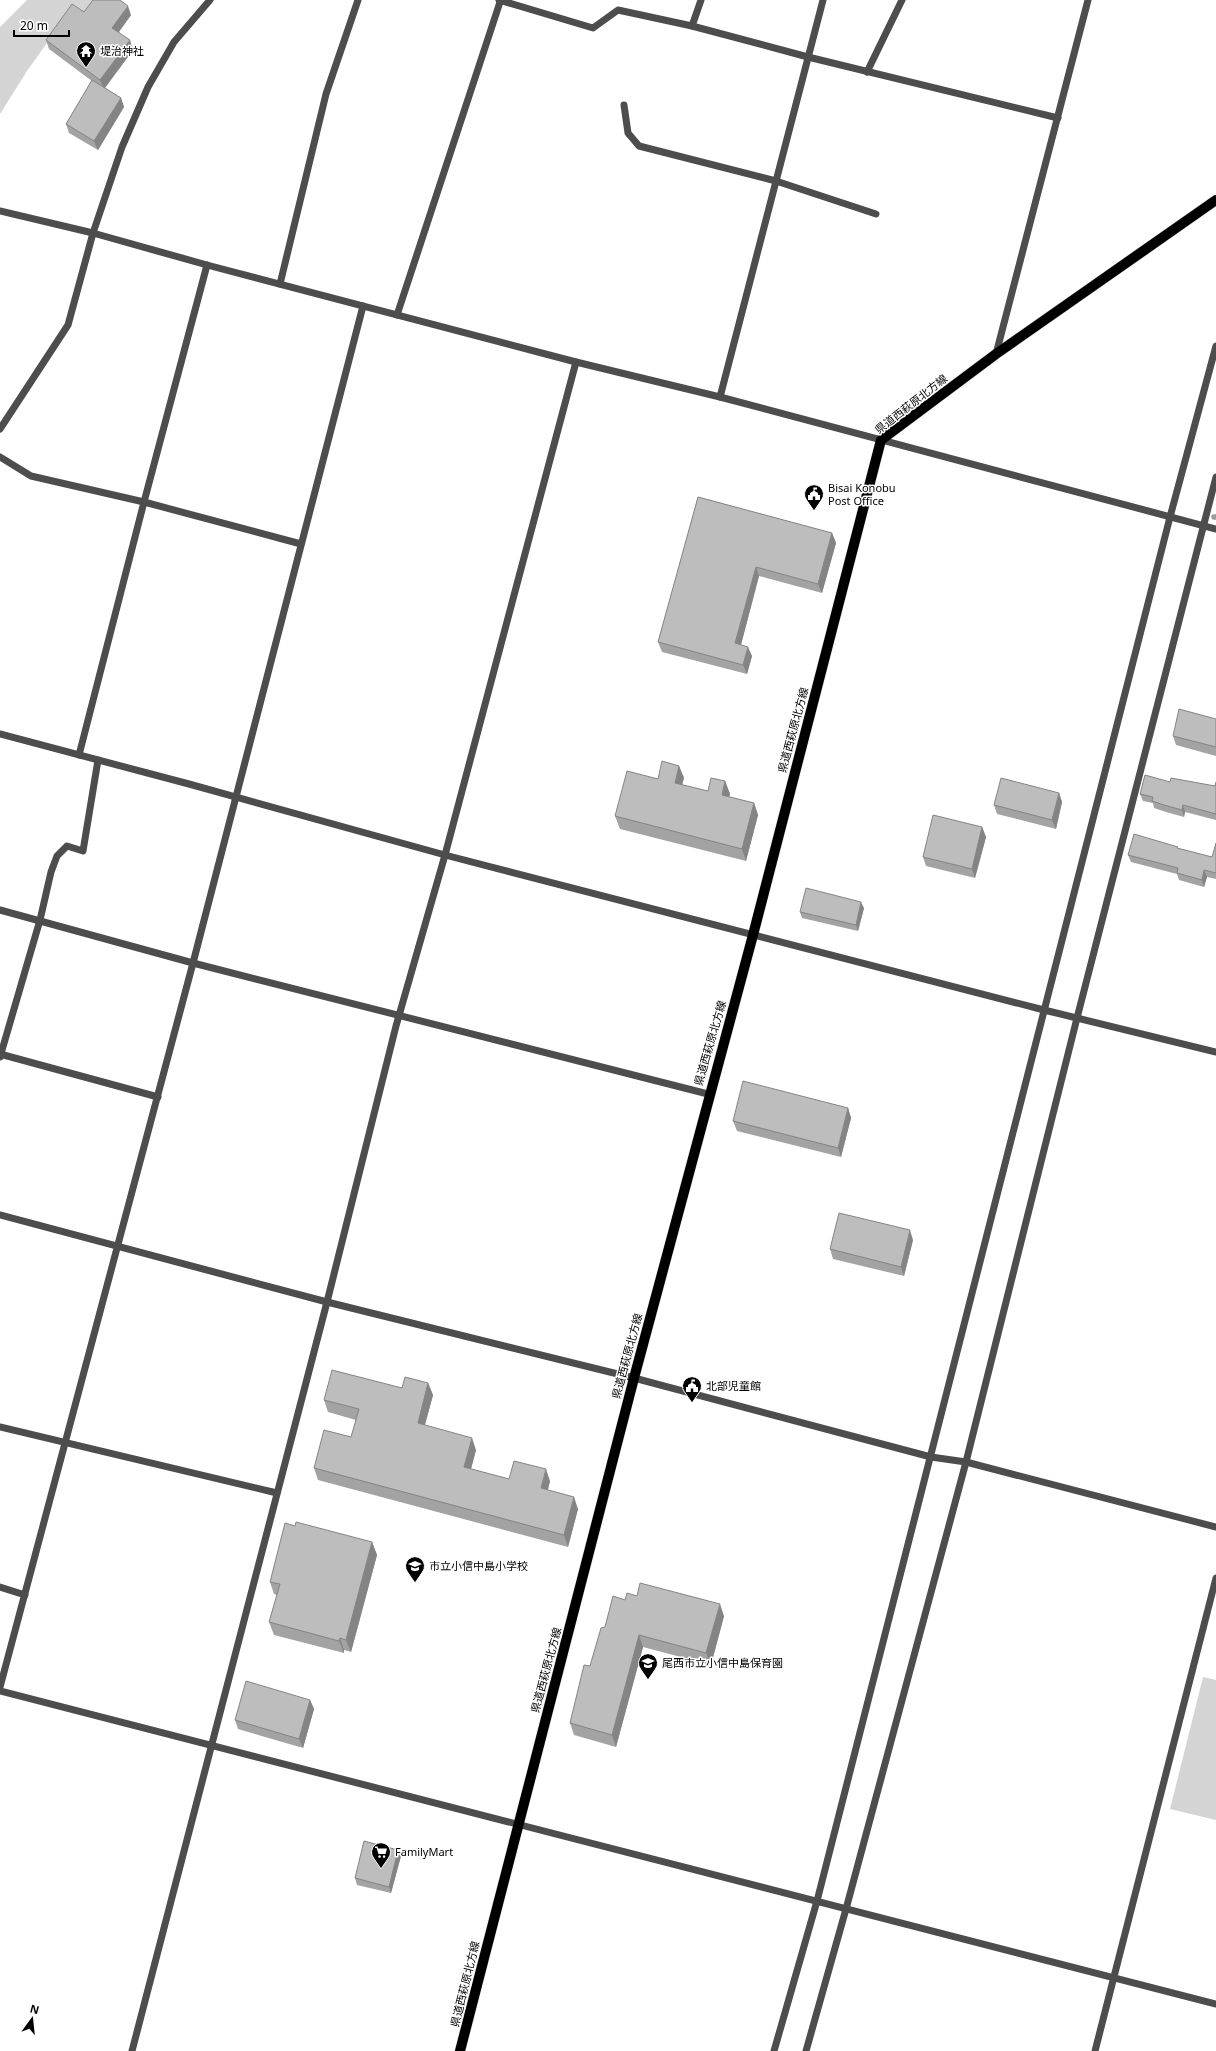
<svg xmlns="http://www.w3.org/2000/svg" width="1216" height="2051" font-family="'Noto Sans','Noto Sans JP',sans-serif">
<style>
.green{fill:#d4d4d4}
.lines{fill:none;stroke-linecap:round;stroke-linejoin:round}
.stream{stroke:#9b9b9b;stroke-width:5.5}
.major-casing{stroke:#dbdbdb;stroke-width:11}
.minor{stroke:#4d4d4d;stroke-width:7}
.major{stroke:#000;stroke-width:10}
.wall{fill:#a3a3a3}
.shaded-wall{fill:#848484}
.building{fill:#bdbdbd;stroke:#848484}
.labels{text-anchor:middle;stroke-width:3;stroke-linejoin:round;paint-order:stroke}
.poi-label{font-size:11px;fill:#000;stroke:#fff;text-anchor:start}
.street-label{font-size:11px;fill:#000;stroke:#fff}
</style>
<rect width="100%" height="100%" fill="#fff"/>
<g class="green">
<polygon points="27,0 96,0 86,14 74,5 27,71 0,114 0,27"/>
<polygon points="1203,1677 1216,1680 1216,1820 1170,1809"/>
</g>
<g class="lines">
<polyline class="stream" points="1214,517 1216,517"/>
<g class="major-casing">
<polyline id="major" points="460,2051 634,1378 753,935 881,440 996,354 1216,200"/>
</g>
<g class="minor">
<polyline points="499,0 593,28 618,10 692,26 808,57 1058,118"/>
<polyline points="692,26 701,0"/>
<polyline points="867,72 902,0"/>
<polyline points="624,105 628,133 639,146 776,181 876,214"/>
<polyline points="0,211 93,233 207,265 576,362 720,397 1216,529"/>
<polyline points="280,284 326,94 358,0"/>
<polyline points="397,315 500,2"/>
<polyline points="996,354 1088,0"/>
<polyline points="720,397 823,0"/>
<polyline points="0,429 68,325 93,233 122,147 148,87 174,42 210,0"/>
<polyline points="0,457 31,476 144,502 301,544"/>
<polyline points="0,734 189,784 445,855 1044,1010 1216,1052"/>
<polyline points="79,755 144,502 207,265"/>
<polyline points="0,910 193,963 708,1094"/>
<polyline points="0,1054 158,1097"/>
<polyline points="0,1057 40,920 51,872 57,856 67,846 83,851 98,760"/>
<polyline points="0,1215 327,1302 634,1378 931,1457 966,1462 1216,1527"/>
<polyline points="0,1427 277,1493"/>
<polyline points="0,1587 25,1595"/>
<polyline points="0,1687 193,963 363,306"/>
<polyline points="0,1691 1216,2004"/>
<polyline points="132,2051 327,1302 396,1026 445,855 576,362"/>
<polyline points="774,2051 817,1901 1170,517 1216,346"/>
<polyline points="806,2051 846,1909 966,1462 1077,1018 1216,477"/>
<polyline points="1095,2051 1216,1578"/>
</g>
<use href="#major" class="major"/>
</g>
<g class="wall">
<polygon points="84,12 131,15 119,32 133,50 105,88 121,98 124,107 98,150 69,133 66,124 92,81 49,49 46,40"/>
<polygon points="698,497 832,533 836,543 822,593 759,576 741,645 752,656 747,674 662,652 658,642"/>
<polygon points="1216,719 1216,756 1176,745 1173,736"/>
<polygon points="679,766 684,778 682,785 708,791 725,781 730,794 729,797 754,803 758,815 746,861 620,829 615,816 658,779"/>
<polygon points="1170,782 1215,786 1216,782 1216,820 1185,812 1184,817 1166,812 1154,808 1153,803 1143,801 1140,794"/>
<polygon points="1059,793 1062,802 1056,829 997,814 994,805"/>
<polygon points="982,827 986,837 975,878 926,866 923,857"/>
<polygon points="1216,843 1216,879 1207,877 1204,887 1179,880 1177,874 1131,862 1128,855 1178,849 1212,857"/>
<polygon points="864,908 858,931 802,918 800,912"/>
<polygon points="848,1108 851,1118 841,1157 737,1131 733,1121"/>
<polygon points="913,1240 904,1276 833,1259 830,1249"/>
<polygon points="428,1383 433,1395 425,1425 476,1450 471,1469 509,1479 550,1481 548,1490 578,1509 568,1547 318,1480 314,1468 351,1437 356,1420 328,1412 324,1400 402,1388"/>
<polygon points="295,1526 372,1542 377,1555 351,1652 344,1650 344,1653 274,1635 269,1622 277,1595 274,1594 270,1582"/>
<polygon points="637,1596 724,1616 711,1665 643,1647 616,1747 574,1735 570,1723 605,1627 625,1600"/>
<polygon points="310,1700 314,1709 303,1748 238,1729 235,1720"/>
<polygon points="401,1856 391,1893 357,1885 355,1878"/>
</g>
<g class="shaded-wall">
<polygon points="128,6 131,15 115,37 112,28"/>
<polygon points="130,40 133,50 104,89 100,80"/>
<polygon points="121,98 124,107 98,150 94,141"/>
<polygon points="832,533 836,543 822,593 818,584"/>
<polygon points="756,567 759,576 739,652 735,643"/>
<polygon points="748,647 752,656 747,674 743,665"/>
<polygon points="679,766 684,778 679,795 675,783"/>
<polygon points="725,781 730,794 726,807 722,795"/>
<polygon points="1059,793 1062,802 1056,829 1052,820"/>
<polygon points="754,803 758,815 746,861 742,849"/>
<polygon points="1183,805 1185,812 1184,817 1182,810"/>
<polygon points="982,827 986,837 975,878 972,869"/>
<polygon points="1204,870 1207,877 1204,887 1202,880"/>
<polygon points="861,902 864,908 858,931 856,925"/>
<polygon points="848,1108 851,1118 841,1157 838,1148"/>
<polygon points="910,1230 913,1240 904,1276 901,1267"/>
<polygon points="428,1383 433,1395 422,1435 418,1423"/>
<polygon points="472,1438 476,1450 468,1480 464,1467"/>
<polygon points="546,1469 550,1481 545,1500 541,1488"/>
<polygon points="574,1497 578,1509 568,1547 564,1535"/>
<polygon points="372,1542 377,1555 351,1652 346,1640"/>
<polygon points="720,1604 724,1616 711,1665 706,1653"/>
<polygon points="639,1635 643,1647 616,1747 612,1735"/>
<polygon points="340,1638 344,1650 344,1653 339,1641"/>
<polygon points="310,1700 314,1709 303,1748 299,1739"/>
<polygon points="398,1850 401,1856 391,1893 389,1887"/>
</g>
<g class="building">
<polygon points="93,0 120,0 128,6 112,28 130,40 100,80 46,40 72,4 84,12"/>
<polygon points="92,80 121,98 94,141 66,124"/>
<polygon points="698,497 832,533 818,584 756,567 735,643 748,647 743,665 658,642"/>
<polygon points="1179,709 1216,719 1216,747 1173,736"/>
<polygon points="662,761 679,766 675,783 708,791 711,778 725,781 722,795 754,803 742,849 615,816 627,771 658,779"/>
<polygon points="1145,775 1170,782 1171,778 1215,786 1216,782 1216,814 1183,805 1182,810 1164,805 1152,801 1153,797 1140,794"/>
<polygon points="1001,778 1059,793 1052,820 994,805"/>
<polygon points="933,815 982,827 972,869 923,857"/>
<polygon points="1134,834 1178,847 1177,848 1212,857 1216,843 1216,873 1204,870 1202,880 1177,873 1178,868 1128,855"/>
<polygon points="806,888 861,902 856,925 800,912"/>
<polygon points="743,1081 848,1108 838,1148 733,1121"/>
<polygon points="839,1213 910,1230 901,1267 830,1249"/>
<polygon points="332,1370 402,1388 405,1377 428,1383 418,1423 472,1438 464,1467 509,1479 514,1461 546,1469 541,1488 574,1497 564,1535 314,1468 324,1430 351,1437 359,1409 324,1400"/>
<polygon points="296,1522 372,1542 346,1640 340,1638 339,1641 269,1622 280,1584 270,1582 285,1523 295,1526"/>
<polygon points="640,1583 720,1604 706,1653 639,1635 612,1735 570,1723 584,1665 590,1666 601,1628 605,1627 613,1596 625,1600 627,1593 637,1596"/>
<polygon points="246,1681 310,1700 299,1739 235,1720"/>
<polygon points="364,1841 398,1850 389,1887 355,1878"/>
</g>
<defs>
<g id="temple-pin" transform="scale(1)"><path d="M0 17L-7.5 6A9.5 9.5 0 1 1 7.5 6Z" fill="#000" stroke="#fff"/><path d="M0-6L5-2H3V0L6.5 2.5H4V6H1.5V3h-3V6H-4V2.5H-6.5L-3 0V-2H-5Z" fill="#fff"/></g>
<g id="civic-pin" transform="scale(1)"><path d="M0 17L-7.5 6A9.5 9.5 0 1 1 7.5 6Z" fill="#000" stroke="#fff"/><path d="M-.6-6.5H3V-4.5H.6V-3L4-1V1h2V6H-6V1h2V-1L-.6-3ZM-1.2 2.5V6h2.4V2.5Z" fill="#fff"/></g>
<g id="school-pin" transform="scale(1)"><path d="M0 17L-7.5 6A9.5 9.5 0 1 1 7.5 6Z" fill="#000" stroke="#fff"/><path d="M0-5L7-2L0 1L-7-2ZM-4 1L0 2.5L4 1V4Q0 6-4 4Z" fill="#fff"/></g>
<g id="supermarket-pin" transform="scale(1)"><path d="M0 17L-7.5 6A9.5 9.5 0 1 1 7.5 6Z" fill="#000" stroke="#fff"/><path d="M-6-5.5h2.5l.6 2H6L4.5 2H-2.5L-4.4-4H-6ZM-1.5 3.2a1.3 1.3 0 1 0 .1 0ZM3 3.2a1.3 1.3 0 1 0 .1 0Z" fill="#fff"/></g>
</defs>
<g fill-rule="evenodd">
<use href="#temple-pin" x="86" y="51"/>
<use href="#civic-pin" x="814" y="494"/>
<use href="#civic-pin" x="692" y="1386"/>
<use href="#school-pin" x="415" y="1566"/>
<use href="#school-pin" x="648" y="1663"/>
<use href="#supermarket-pin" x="381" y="1852"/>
</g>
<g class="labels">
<g class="poi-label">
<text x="100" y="55">堤治神社</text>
<text x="828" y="492">Bisai Konobu<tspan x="828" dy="13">Post Office</tspan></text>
<text x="706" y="1390">北部児童館</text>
<text x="429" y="1570">市立小信中島小学校</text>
<text x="662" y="1667">尾西市立小信中島保育園</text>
<text x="395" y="1856">FamilyMart</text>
</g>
<g class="street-label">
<text transform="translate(911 404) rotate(-38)" y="4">県道西萩原北方線</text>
<text transform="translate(793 730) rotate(-75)" y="4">県道西萩原北方線</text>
<text transform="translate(710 1043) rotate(-74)" y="4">県道西萩原北方線</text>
<text transform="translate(627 1356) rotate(-75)" y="4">県道西萩原北方線</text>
<text transform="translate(546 1670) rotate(-75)" y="4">県道西萩原北方線</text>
<text transform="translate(465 1984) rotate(-76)" y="4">県道西萩原北方線</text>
</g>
</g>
<g transform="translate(32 2019) rotate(15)" stroke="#ffffff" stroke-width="3" paint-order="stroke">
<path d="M0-3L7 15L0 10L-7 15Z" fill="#000000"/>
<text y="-6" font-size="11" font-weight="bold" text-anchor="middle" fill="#000000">N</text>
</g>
<path d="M14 30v6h55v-6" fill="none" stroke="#000000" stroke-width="2"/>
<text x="20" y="30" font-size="12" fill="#000000" stroke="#ffffff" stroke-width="3" paint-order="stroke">20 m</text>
</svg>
